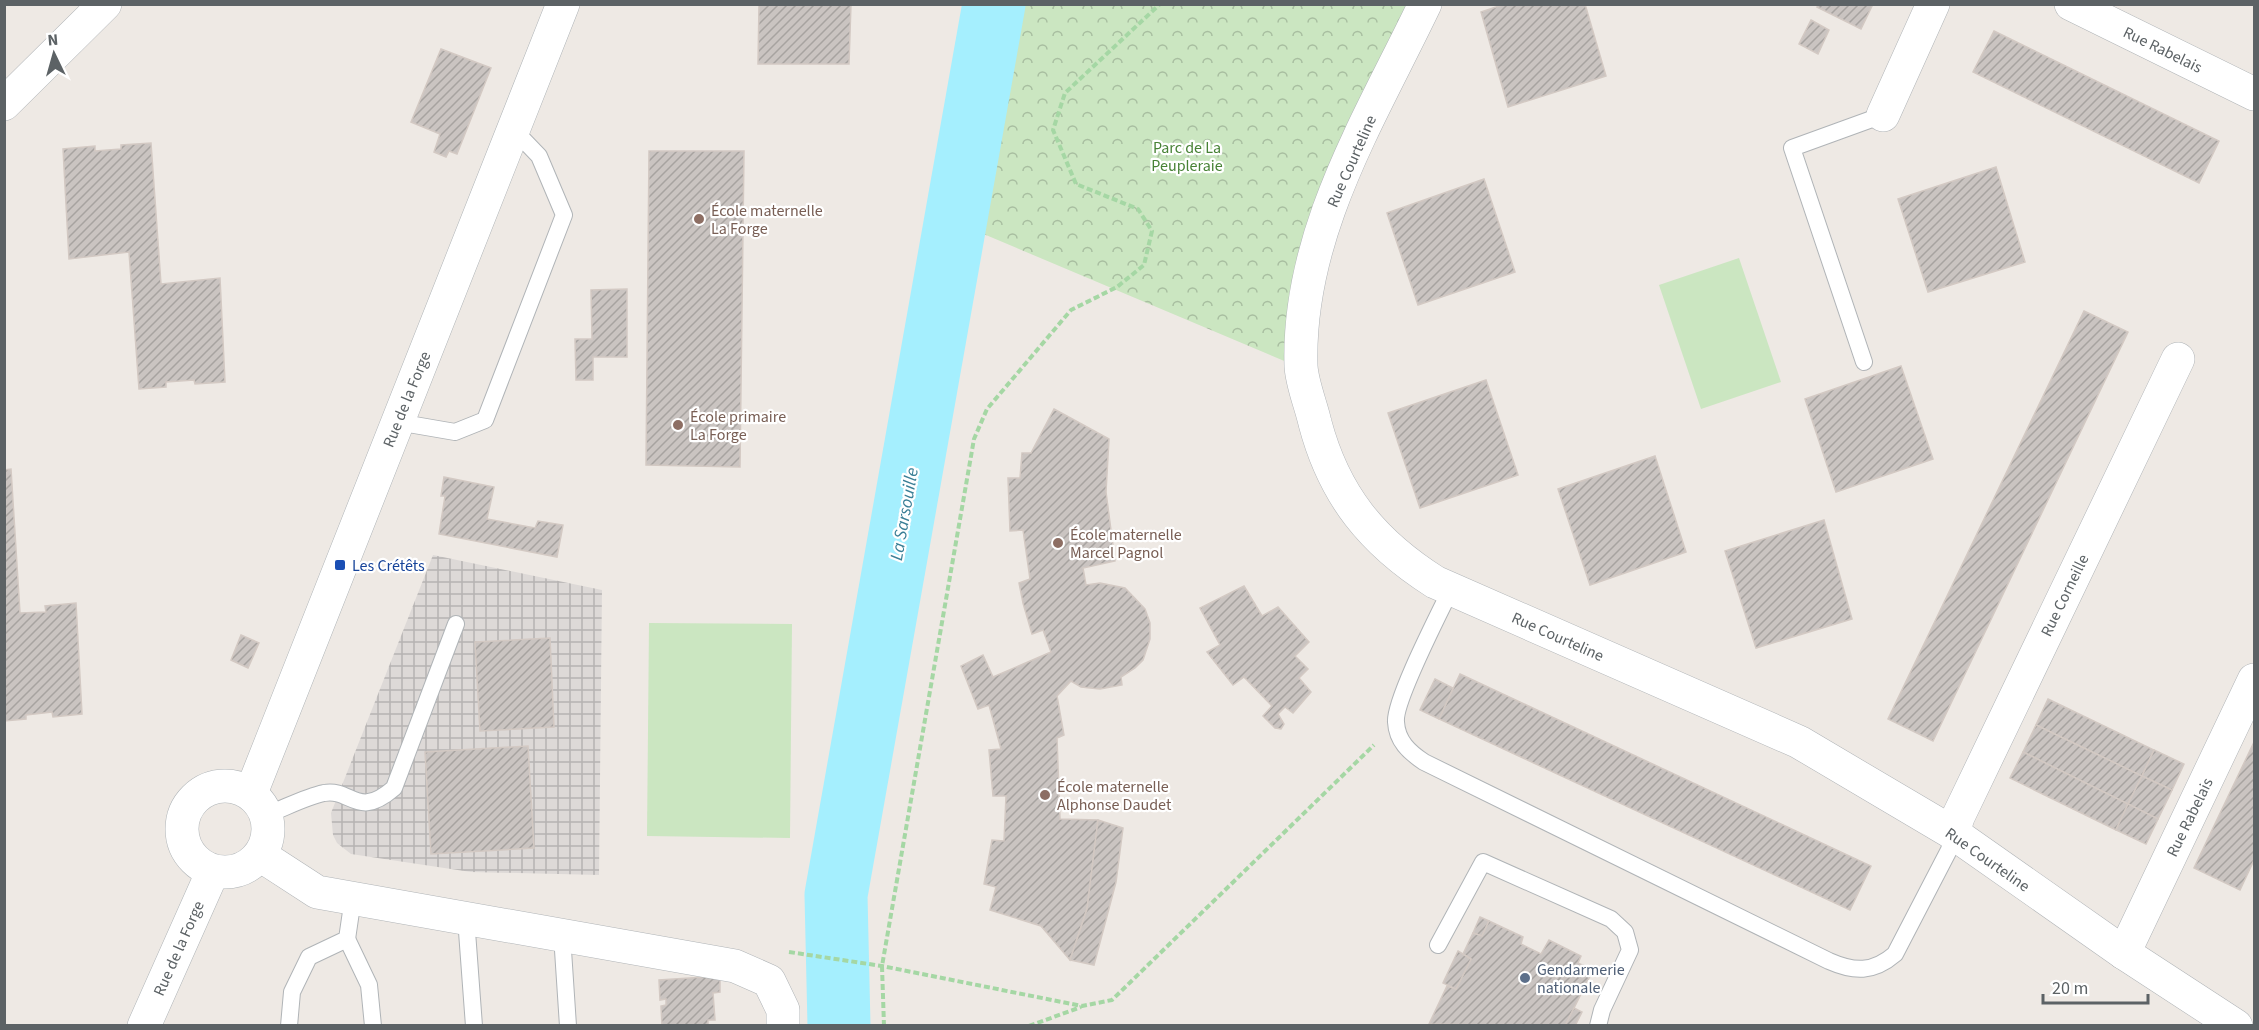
<svg xmlns="http://www.w3.org/2000/svg" width="2259" height="1030" font-family="'Source Sans 3',sans-serif">
<style>
.industrial{fill:url(#industrial-grid)}
.forest{fill:url(#forest-crowns)}
.pitch{fill:#cbe6c1}
.lines{fill:none;stroke-linecap:round;stroke-linejoin:round}
.river{stroke:#a5effe;stroke-width:63}
.building{fill:url(#building-hatch);stroke:#d3c9c3;stroke-width:1.5}
.service-casing{stroke:#b0b4b7;stroke-width:18}
.minor-casing{stroke:#b0b4b7;stroke-width:34}
.secondary-casing{stroke:#afb4b7;stroke-width:34}
.path{stroke:#a5d7a4;stroke-width:4;stroke-dasharray:6 3;stroke-linecap:butt}
.service{stroke:#fff;stroke-width:16}
.minor{stroke:#fff;stroke-width:33}
.secondary{stroke:#fff;stroke-width:33}
.education-dot{fill:#8d6e63;stroke:#fff;stroke-width:2}
.transit-dot{fill:#1a4fb4;stroke:#fff;stroke-width:2}
.service-dot{fill:#5c6f8a;stroke:#fff;stroke-width:2}
.labels{text-anchor:middle;stroke-width:4.5;stroke-linejoin:round;paint-order:stroke}
.street-label{font-size:16px;fill:#5c6265;stroke:#fff}
.park-label{font-size:16px;fill:#478235;stroke:#fff}
.education-label{font-size:16px;fill:#785e54;stroke:#fff;text-anchor:start}
.transit-label{font-size:16px;fill:#164399;stroke:#fff;text-anchor:start}
.service-label{font-size:16px;fill:#4e5e75;stroke:#fff;text-anchor:start}
.water-label{font-size:18px;font-style:italic;fill:#3a7f96;stroke:#fff}
</style>
<defs>
<pattern id="industrial-grid" width="8" height="8" patternUnits="userSpaceOnUse" patternTransform="scale(1.5)"><rect width="8" height="8" fill="#ddd9d7"/><path d="M0 4h8M4 0v8" fill="none" stroke="#b6b3b2"/></pattern>
<pattern id="forest-crowns" width="20" height="18" patternUnits="userSpaceOnUse" patternTransform="scale(1.5)"><rect width="20" height="18" fill="#cbe6c1"/><path d="M2 6a3 3 0 1 1 6 0M12 15a3 3 0 1 1 6 0" fill="none" stroke="#a8bea0"/></pattern>
<pattern id="building-hatch" width="6" height="6" patternUnits="userSpaceOnUse" patternTransform="scale(1.5)"><rect width="6" height="6" fill="#cac4c1"/><path d="M-1 1l2-2M0 6l6-6M5 7l2-2" fill="none" stroke="#a7a3a0"/></pattern>
</defs>
<rect width="100%" height="100%" fill="#eee9e4"/>
<polygon class="industrial" points="433,555 602,590 599,875 471,872 351,854 337,843 333,835 331,813"/>
<polygon class="forest" points="994,5 1425,5 1337,184 1301,368 955,222"/>
<g class="pitch">
<polygon points="1739,258 1781,382 1701,409 1659,285"/>
<polygon points="649,623 792,624 790,838 647,836"/>
</g>
<g class="lines">
<polyline class="river" points="839,1026 836,895 994,4"/>
</g>
<g class="building">
<polygon points="759,4 851,4 849,64 758,64"/>
<polygon points="1505,4 1585,4 1606,76 1508,107 1481,12"/>
<polygon points="1818,4 1873,4 1861,29 1817,7"/>
<polygon points="1811,20 1829,30 1818,54 1799,44"/>
<polygon points="1994,31 2219,141 2199,183 1973,72"/>
<polygon points="441,49 491,68 457,154 449,151 446,157 434,152 440,134 411,122"/>
<polygon points="151,143 161,284 220,278 225,382 195,384 194,380 166,382 166,387 139,389 129,252 69,259 63,149 95,146 95,151 121,149 121,145"/>
<polygon points="649,151 744,151 740,467 646,465"/>
<polygon points="1996,167 2025,262 1928,292 1898,199"/>
<polygon points="1484,179 1515,272 1418,305 1387,213"/>
<polygon points="627,289 627,357 593,357 593,380 576,380 575,339 592,339 591,290"/>
<polygon points="2084,311 2128,332 1933,741 1888,719"/>
<polygon points="1901,366 1933,459 1836,492 1805,399"/>
<polygon points="1486,380 1518,475 1420,508 1388,413"/>
<polygon points="1054,409 1109,439 1106,492 1115,561 1083,568 1086,585 1100,583 1125,588 1145,609 1150,623 1150,639 1143,660 1135,668 1121,677 1122,685 1100,689 1081,687 1071,681 1057,696 1064,735 1057,738 1060,819 1098,820 1087,909 1070,960 1041,926 990,910 996,887 984,884 992,840 1004,841 1006,796 993,796 989,750 1001,749 989,705 978,709 961,666 983,655 993,677 1051,652 1043,630 1032,634 1023,603 1019,583 1030,579 1023,530 1010,531 1008,478 1020,478 1022,453 1031,453"/>
<polygon points="1655,456 1686,552 1590,585 1558,489"/>
<polygon points="11,469 20,613 46,612 45,606 76,603 82,714 53,717 52,712 26,715 26,719 4,721 4,470"/>
<polygon points="444,477 494,487 487,519 535,528 538,521 563,525 557,557 439,534 445,496 441,496"/>
<polygon points="1824,520 1852,619 1756,648 1725,551"/>
<polygon points="1244,586 1262,616 1278,607 1309,642 1295,656 1308,669 1299,678 1311,692 1293,713 1285,707 1278,714 1284,724 1281,729 1275,728 1263,716 1272,706 1244,677 1233,685 1207,652 1220,645 1200,608"/>
<polygon points="241,635 259,643 248,668 231,660"/>
<polygon points="550,638 554,727 480,731 475,642"/>
<polygon points="1460,674 1871,866 1850,910 1439,719"/>
<polygon points="1435,679 1453,688 1439,719 1420,710"/>
<polygon points="2048,699 2154,750 2142,776 2036,725"/>
<polygon points="2036,725 2142,776 2128,804 2023,752"/>
<polygon points="2254,742 2254,860 2240,890 2194,868"/>
<polygon points="528,746 534,848 431,854 425,752"/>
<polygon points="2154,750 2184,764 2172,790 2142,776"/>
<polygon points="2023,752 2128,804 2116,830 2010,778"/>
<polygon points="2142,776 2172,790 2158,819 2128,804"/>
<polygon points="2128,804 2158,819 2146,844 2116,830"/>
<polygon points="1098,820 1123,828 1116,882 1094,965 1070,960 1087,909"/>
<polygon points="1480,917 1489,921 1482,936 1473,933"/>
<polygon points="1489,921 1523,937 1521,944 1541,954 1549,940 1581,956 1578,963 1593,970 1565,1026 1429,1024 1447,986 1456,989 1471,959 1463,954 1473,933 1482,936"/>
<polygon points="1458,951 1471,959 1456,989 1443,983"/>
<polygon points="720,976 720,992 713,993 715,1020 708,1020 708,1026 662,1026 661,1006 666,1005 666,999 660,1000 659,980"/>
<polygon points="1574,1008 1582,1012 1575,1026 1565,1026"/>
</g>
<g class="lines">
<g class="service-casing">
<g id="service">
<polyline points="1864,362 1792,148 1883,115"/>
<polyline points="397,422 455,432 485,420 564,215 539,156 513,129"/>
<path d="M1451 589C1439 614 1394 701 1396 722 1397 741 1409 752 1424 762L1829 961C1854 972 1873 973 1895 954L1949 850 1953 833"/>
<path d="M266 815C285 808 305 797 324 793 352 788 357 820 394 788L456 624"/>
<polyline points="466,918 474,1026"/>
<polyline points="562,935 568,1026"/>
<polyline points="347,939 369,985 373,1026"/>
<polyline points="1438,945 1483,862 1611,919 1625,932 1630,950 1602,1010 1598,1026"/>
<polyline points="289,1026 292,992 309,957 347,939 353,898"/>
</g>
</g>
<g class="minor-casing">
<g id="minor">
<path d="M1425 4C1370 119 1297 234 1301 366 1302 384 1311 405 1315 423 1334 495 1372 542 1435 582L1799 742 1953 833 2124 953 2236 1026"/>
<polyline points="2071,4 2254,94"/>
<polyline points="4,104 105,4"/>
<polyline points="1883,115 1933,4"/>
<polyline points="1953,833 1958,817 2178,359"/>
<polyline points="260,855 317,892 735,966 769,981 783,1010 783,1026"/>
<polyline points="2124,953 2254,680"/>
</g>
</g>
<g class="secondary-casing">
<g id="secondary">
<circle cx="225" cy="829" r="43"/>
<polyline points="251,793 563,4"/>
<polyline points="144,1026 213,871"/>
</g>
</g>
<g class="path">
<polyline points="789,952 882,966 1082,1006 1112,1000 1374,745"/>
<polyline points="884,1026 882,966 974,439 987,409 1071,310 1117,287 1144,265 1152,231 1138,209 1076,184 1053,130 1065,93 1160,4"/>
<polyline points="1029,1026 1081,1007"/>
</g>
<use href="#service" class="service"/>
<use href="#minor" class="minor"/>
<use href="#secondary" class="secondary"/>
</g>
<g class="education-dot">
<circle cx="699" cy="219" r="6"/>
<circle cx="678" cy="425" r="6"/>
<circle cx="1058" cy="543" r="6"/>
<circle cx="1045" cy="795" r="6"/>
</g>
<rect class="transit-dot" x="334" y="559" width="12" height="12" rx="3"/>
<circle class="service-dot" cx="1525" cy="978" r="6"/>
<g class="labels">
<g class="street-label">
<text transform="translate(2163 49) rotate(26)" y="6">Rue Rabelais</text>
<text transform="translate(1351 161) rotate(-66)" y="6">Rue Courteline</text>
<text transform="translate(406 399) rotate(-68)" y="6">Rue de la Forge</text>
<text transform="translate(2064 595) rotate(-64)" y="6">Rue Corneille</text>
<text transform="translate(1558 636) rotate(24)" y="6">Rue Courteline</text>
<text transform="translate(2189 817) rotate(-64)" y="6">Rue Rabelais</text>
<text transform="translate(1988 859) rotate(35)" y="6">Rue Courteline</text>
<text transform="translate(178 948) rotate(-66)" y="6">Rue de la Forge</text>
</g>
<g class="park-label">
<text x="1187" y="153">Parc de La<tspan x="1187" dy="18">Peupleraie</tspan></text>
</g>
<g class="education-label">
<text x="711" y="216">École maternelle<tspan x="711" dy="18">La Forge</tspan></text>
<text x="690" y="422">École primaire<tspan x="690" dy="18">La Forge</tspan></text>
<text x="1070" y="540">École maternelle<tspan x="1070" dy="18">Marcel Pagnol</tspan></text>
<text x="1057" y="792">École maternelle<tspan x="1057" dy="18">Alphonse Daudet</tspan></text>
</g>
<g class="transit-label">
<text x="352" y="571">Les Crétêts</text>
</g>
<g class="service-label">
<text x="1537" y="975">Gendarmerie<tspan x="1537" dy="18">nationale</tspan></text>
</g>
<g class="water-label">
<text transform="translate(904 514) rotate(-80)" y="6">La Sarsouille</text>
</g>
</g>
<rect width="2259" height="1030" fill="none" stroke="#5c6265" stroke-width="12"/>
<g transform="translate(54 54) rotate(355)" stroke="#ffffff" stroke-width="4.5" paint-order="stroke">
<path d="M0-4.5L10 22L0 15L-10 22Z" fill="#5c6265"/>
<text y="-9" font-size="16" font-weight="bold" text-anchor="middle" fill="#5c6265">N</text>
</g>
<path d="M2043 994v9h105v-9" fill="none" stroke="#5c6265" stroke-width="3"/>
<text x="2052" y="994" font-size="18" fill="#5c6265" stroke="#ffffff" stroke-width="4.5" paint-order="stroke">20 m</text>
</svg>
